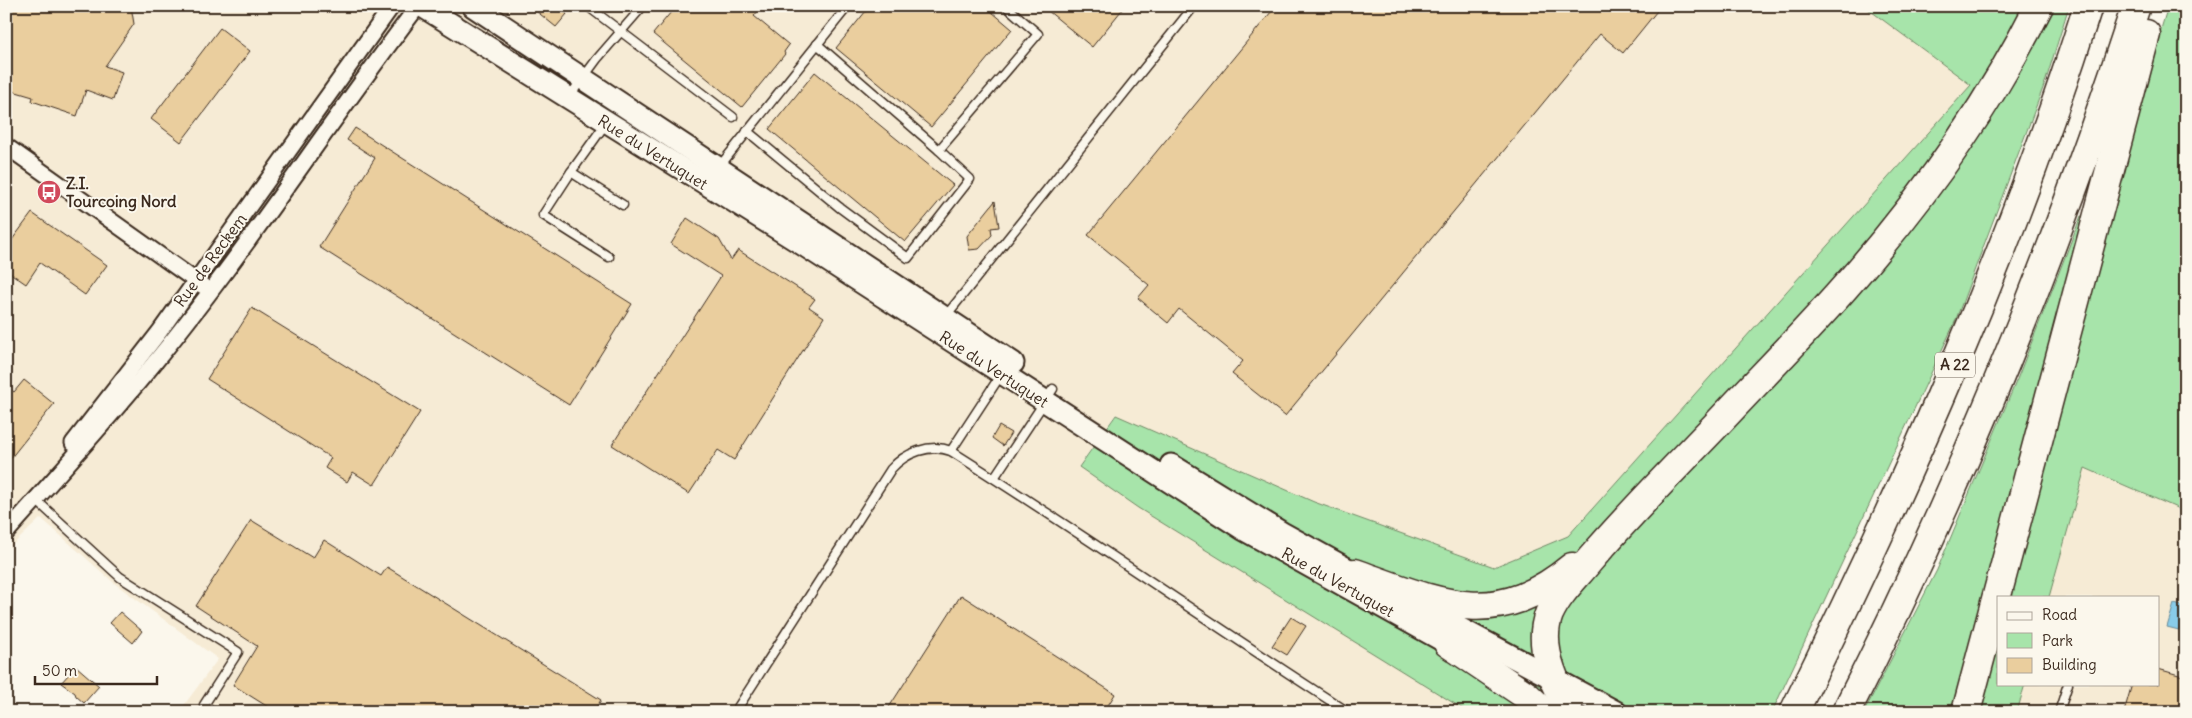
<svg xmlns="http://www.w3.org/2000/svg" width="2192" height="718" font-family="Delius,sans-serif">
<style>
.built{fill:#f6ebd5}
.green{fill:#a7e4aa;stroke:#718764}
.water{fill:#88cce9;stroke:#698b98}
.building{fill:#eace9e;stroke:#3b2a1e}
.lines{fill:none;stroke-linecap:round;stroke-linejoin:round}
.lane-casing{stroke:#3b2a1e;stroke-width:11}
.street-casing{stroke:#3b2a1e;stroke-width:19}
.secondary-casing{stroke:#3b2a1e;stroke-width:25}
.highway-casing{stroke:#3b2a1e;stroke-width:31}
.lane{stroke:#fbf7ec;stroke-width:8}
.street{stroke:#fbf7ec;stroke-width:15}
.secondary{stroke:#fbf7ec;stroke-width:21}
.highway{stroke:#fbf7ec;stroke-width:28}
.labels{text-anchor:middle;stroke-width:4;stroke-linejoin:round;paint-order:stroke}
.shield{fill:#fbf7ec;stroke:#75685c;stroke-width:1}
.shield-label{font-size:15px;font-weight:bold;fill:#3b2a1e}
.street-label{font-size:16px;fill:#3b2a1e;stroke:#fbf7ec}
.poi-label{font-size:16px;font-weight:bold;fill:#3b2a1e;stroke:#fbf7ec;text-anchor:start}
</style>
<rect width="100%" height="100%" fill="#fbf7ec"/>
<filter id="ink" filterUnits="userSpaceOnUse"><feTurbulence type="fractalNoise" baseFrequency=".02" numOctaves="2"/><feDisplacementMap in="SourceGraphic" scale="10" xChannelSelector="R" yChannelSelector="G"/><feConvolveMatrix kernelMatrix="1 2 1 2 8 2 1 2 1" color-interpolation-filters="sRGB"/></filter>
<g filter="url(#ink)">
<g class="built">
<polygon points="6,6 1864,6 1972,85 1568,536 1494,567 1314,502 1115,415 1079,466 1468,712 179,712 218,659 114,583 41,518 6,551"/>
<polygon points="2085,468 2186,512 2186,712 2017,712 2025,684 2158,684 2158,597 2049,597"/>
</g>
<g class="green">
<polygon points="1864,6 2069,6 2046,80 1955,322 1772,712 1468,712 1138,508 1079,467 1116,415 1314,502 1494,567 1568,536 1971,85"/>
<polygon points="2168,6 2186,6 2186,512 2085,468 2049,597 1998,597 1998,684 2025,684 2017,712 1864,712 1937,570 2018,377 2081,216 2102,223"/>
</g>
<polygon class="water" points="2174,604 2186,607 2179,630 2167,627"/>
<g class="building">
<polygon points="10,6 131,6 134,24 105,66 122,72 113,100 86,90 77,116 32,101 33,97 6,89 6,18"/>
<polygon points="530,6 558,6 567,14 556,27"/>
<polygon points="676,6 762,6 754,16 789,45 784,52 785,54 742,107 653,34"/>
<polygon points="870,6 985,6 1012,29 931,127 836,48"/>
<polygon points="1042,6 1125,6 1092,47"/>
<polygon points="1276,6 1661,6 1623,53 1600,34 1285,416 1232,374 1243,361 1179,309 1168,323 1138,298 1149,285 1088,235"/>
<polygon points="220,28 250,51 181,142 151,119"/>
<polygon points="815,72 953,185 905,242 769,129"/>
<polygon points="355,128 632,304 569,405 319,247 375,158 347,140"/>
<polygon points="995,201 999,227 991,228 992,235 979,249 969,250 967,236"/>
<polygon points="32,213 107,265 85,295 40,263 26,284 6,270 6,248"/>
<polygon points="687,218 719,239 731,260 738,250 815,299 809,307 824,317 734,460 718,450 689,494 612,445 721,276 671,244"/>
<polygon points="252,308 420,412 374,485 353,472 347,482 325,468 331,458 207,379"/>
<polygon points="24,380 54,404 6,464 6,386 14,392"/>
<polygon points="999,426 1011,433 1003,446 992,438"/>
<polygon points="251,520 313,558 324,540 381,576 387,567 601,700 593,712 276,712 233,685 257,646 196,606"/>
<polygon points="961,595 1115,694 1104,712 886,712"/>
<polygon points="120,612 142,631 133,643 110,623"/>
<polygon points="1291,617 1306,626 1287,655 1272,646"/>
<polygon points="76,666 99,686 84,703 76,696 75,693 61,683"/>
<polygon points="2158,669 2186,677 2186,712 2124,712 2132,684 2158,684"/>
</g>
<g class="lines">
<g class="lane-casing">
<g id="lane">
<polyline points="591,6 590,8 733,117"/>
<polyline points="817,44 939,150"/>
<polyline points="569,97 597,59 643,6"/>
<polyline points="606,123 571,172 623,205"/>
<polyline points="747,131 839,207 908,258 970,179 939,150 1038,34 1006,6"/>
<polyline points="719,167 848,6"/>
<polyline points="571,172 543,215 609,257"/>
<polyline points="945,317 1194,6"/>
<polyline points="951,451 1002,373"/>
<polyline points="994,478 1053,389"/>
<polyline points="35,499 120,577 238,652 204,705 214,712"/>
<path d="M735 712 891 469C905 453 930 443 951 451 1085 535 1214 626 1348 712"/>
<polyline points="2059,712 2068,684"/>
</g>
</g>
<g class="street-casing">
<g id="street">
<polyline points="6,146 203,286"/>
<polyline points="73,443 160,331 392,6"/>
<path d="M6 533C58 474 111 417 160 356 251 244 330 121 418 6"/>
</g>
</g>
<g class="secondary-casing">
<g id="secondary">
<polyline points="422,6 799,242 1243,529 1460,650"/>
<polyline points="473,6 1013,363"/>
<polyline points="1171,465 1282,533 1369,581"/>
<polyline points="1403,598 1616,712"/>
</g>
</g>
<g class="highway-casing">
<g id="highway">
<path d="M1355 573C1439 603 1495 631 1572 567"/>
<polyline points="1448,643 1527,696 1544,712"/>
<path d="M1568 706C1553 680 1537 645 1549 614 1558 594 1575 578 1589 561 1630 513 1675 468 1719 422 1761 377 1805 333 1846 286 1921 201 1988 108 2039 6"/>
<path d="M1794 712C1907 483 2011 250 2088 6"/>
<path d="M1846 712C1962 485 2057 248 2136 6"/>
<polyline points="1966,712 2146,34"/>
</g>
</g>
<use href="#lane" class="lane"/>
<use href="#street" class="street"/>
<use href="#secondary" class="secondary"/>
<use href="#highway" class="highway"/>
</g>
</g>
<defs>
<g id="bus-disc" transform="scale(1.25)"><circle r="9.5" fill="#d1495b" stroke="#fbf7ec"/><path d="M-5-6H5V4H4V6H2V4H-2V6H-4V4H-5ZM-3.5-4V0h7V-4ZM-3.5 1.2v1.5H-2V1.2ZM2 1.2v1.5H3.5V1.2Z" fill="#fff"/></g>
</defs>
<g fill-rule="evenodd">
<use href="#bus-disc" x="49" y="192"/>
</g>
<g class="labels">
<rect class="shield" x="1935" y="352.5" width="40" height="25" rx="4"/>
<g class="shield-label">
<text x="1955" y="370">A 22</text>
</g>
<g class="street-label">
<text transform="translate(653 152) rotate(32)" y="6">Rue du Vertuquet</text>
<text transform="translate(210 260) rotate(-54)" y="6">Rue de Reckem</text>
<text transform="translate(994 369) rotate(33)" y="6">Rue du Vertuquet</text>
<text transform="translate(1338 582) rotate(29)" y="6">Rue du Vertuquet</text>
</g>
<g class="poi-label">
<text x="66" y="189">Z.I.<tspan x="66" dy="18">Tourcoing Nord</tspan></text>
</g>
</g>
<rect width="2192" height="718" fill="none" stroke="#fbf7ec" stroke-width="25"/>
<rect x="12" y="12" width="2167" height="693" fill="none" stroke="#3b2a1e" stroke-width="2" filter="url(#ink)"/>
<rect x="1997" y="596" width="162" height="90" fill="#fbf7ec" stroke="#aea59a"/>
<rect x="2007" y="612" width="25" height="8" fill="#fbf7ec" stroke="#aea59a"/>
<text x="2042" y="620" font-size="15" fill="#3b2a1e">Road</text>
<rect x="2007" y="633" width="25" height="15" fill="#a7e4aa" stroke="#aea59a"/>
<text x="2042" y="646" font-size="15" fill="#3b2a1e">Park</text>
<rect x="2007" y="658" width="25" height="15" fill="#eace9e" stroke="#aea59a"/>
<text x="2042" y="670" font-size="15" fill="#3b2a1e">Building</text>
<path d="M35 676v8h122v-8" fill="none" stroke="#3b2a1e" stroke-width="2.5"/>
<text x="42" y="676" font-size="15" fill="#3b2a1e" stroke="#fbf7ec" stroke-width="4" paint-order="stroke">50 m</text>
</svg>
